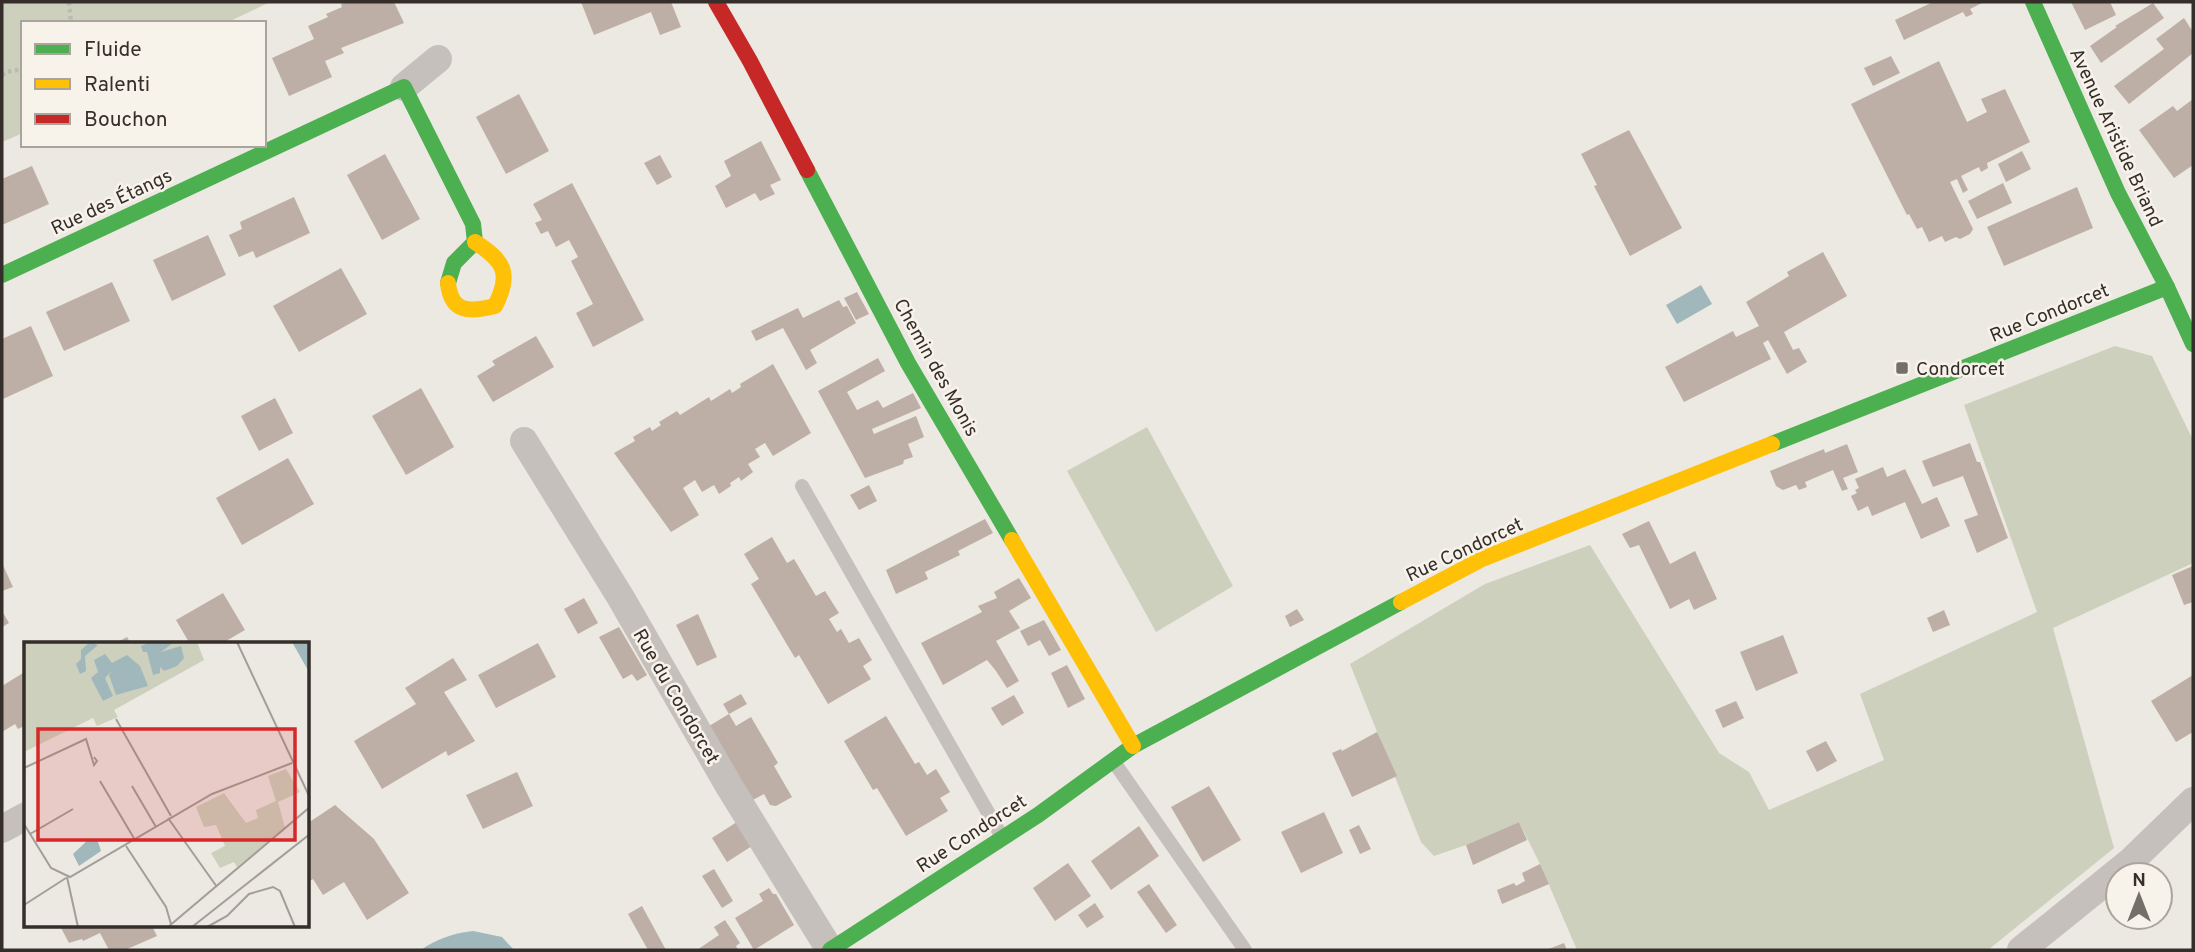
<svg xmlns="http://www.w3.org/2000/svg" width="2195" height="952" font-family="Overpass,sans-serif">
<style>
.green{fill:#ccd0bd}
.water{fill:#a0b8bb}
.building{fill:#beafa6}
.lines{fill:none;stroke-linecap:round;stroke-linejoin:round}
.path{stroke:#beb9b3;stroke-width:4.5;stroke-dasharray:3.5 3.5;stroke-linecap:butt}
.lane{stroke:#c5c0bb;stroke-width:14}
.street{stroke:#c5c0bb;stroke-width:28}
.fast{stroke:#4caf50;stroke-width:16}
.slow{stroke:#ffc107;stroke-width:16}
.jam{stroke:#c62828;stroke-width:16}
.poi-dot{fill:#756f6a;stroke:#f8f3ea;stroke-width:2.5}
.labels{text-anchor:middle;stroke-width:5;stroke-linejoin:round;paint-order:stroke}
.street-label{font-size:19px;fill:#352e2a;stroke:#f8f3ea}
.poi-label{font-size:19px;fill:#352e2a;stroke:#f8f3ea;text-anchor:start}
.inset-road{fill:none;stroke:#a39e98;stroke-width:2}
.view{fill:#d62828;fill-opacity:0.15;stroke:#d62828;stroke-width:3.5}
.inset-edge{fill:none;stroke:#352e2a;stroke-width:3.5}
</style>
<rect width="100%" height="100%" fill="#ece8e2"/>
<g class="green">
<polygon points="2,2 270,2 226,23 23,23 23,133 2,142"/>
<polygon points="2115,346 2152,356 2193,440 2193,563 2053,628 2114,848 1988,950 1577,950 1540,864 1519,822 1466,845 1434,856 1421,842 1350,664 1485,584 1590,545 1719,753 1749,772 1769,810 1884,760 1860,694 2037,612 1964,405"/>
<polygon points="1147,427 1233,586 1156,632 1067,471"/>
</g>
<g class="water">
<polygon points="1701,285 1712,304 1677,324 1666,305"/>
<path d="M473 931 502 937 514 950H421C436 939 454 933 473 931Z"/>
</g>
<g class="building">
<polygon points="347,2 394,2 404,23 341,48 344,53 325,61 332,77 289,96 272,58 314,39 308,26 328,17 326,14 342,7 341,4"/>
<polygon points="581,2 671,2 681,27 660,35 651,12 594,35"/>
<polygon points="1933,2 1984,2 1970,9 1973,14 1966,17 1963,12 1904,40 1895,20"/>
<polygon points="2071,2 2110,2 2116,15 2085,30"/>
<polygon points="2153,3 2164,18 2101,63 2090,46 2117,27 2115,26"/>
<polygon points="2184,18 2193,32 2193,53 2129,104 2114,86 2164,49 2156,39"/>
<polygon points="1891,56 1900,73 1873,86 1864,68"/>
<polygon points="1939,61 1967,122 1987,112 1981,99 2005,89 2030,142 1987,163 1988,168 1981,172 1979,167 1961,176 1968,190 1963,193 1957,179 1950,182 1973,229 1970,234 1960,239 1956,237 1945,242 1942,236 1929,242 1922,227 1917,229 1909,214 1907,215 1851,104"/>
<polygon points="519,94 549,151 506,174 476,117"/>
<polygon points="2193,99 2193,165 2174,178 2139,130 2173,106 2177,111"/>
<polygon points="1629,130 1682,228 1630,256 1594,186 1597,185 1581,154"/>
<polygon points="761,141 781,180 770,185 775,194 760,201 755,193 726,208 715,186 731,176 724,161"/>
<polygon points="2022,151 2031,169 2006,182 1998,164"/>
<polygon points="385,154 420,219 382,240 347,175"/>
<polygon points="660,155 672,177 657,185 644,163"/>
<polygon points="32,166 49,204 2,225 2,179"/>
<polygon points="572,183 644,320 593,347 576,313 593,304 571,261 578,257 569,240 556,247 548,231 541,234 535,223 542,220 533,204"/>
<polygon points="2003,183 2012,203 1977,219 1968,201"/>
<polygon points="2077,187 2093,228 2004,266 1987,227"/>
<polygon points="294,197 310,233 256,258 253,251 239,257 229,235 242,229 240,222"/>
<polygon points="208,235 226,275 172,301 153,260"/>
<polygon points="1823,252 1847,296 1784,332 1793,350 1799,348 1807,362 1787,374 1768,340 1763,343 1771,359 1684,402 1665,367 1733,331 1736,337 1759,326 1746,302 1789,276 1787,272"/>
<polygon points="341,268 367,314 299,352 273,306"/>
<polygon points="112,282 130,321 64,351 46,312"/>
<polygon points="857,292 869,314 856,320 844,298"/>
<polygon points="839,300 843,307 847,306 856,323 810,350 817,363 806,370 783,328 756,341 751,331 798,308 803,318"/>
<polygon points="31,326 53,376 3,399 2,339"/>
<polygon points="536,336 554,367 493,402 477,376 495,365 492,361"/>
<polygon points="878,358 885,371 847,392 857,410 878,400 883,408 913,393 921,408 872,429 874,434 916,416 924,437 908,444 913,457 904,460 903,464 865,478 818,391"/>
<polygon points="773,364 811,433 773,456 765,443 755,449 760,457 748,464 753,472 741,481 739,477 730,483 731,486 719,494 714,485 702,492 695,480 683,488 699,515 671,532 614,453 635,441 633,437 650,427 652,431 661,425 659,422 677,411 680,415 709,397 711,401 730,389 732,393 741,387 740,384"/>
<polygon points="421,388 454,447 406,475 372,416"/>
<polygon points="275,398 293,433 259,451 241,416"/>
<polygon points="1970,443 1977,462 1980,462 2008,538 1977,553 1964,520 1978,515 1963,476 1933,487 1922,461"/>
<polygon points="1847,444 1858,472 1843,478 1848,489 1842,491 1833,470 1805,482 1807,487 1799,490 1796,485 1783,490 1776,486 1770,471 1824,449 1825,453"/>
<polygon points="288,458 314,504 242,545 216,498"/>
<polygon points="1883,467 1887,477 1905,469 1922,504 1937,497 1950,526 1921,539 1905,502 1872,516 1868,506 1858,511 1851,496 1857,493 1855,490 1859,488 1855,479"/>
<polygon points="869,485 877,501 859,510 850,495"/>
<polygon points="985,519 993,533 958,551 960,555 925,572 928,579 896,594 886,570"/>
<polygon points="1649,521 1670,564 1695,551 1717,599 1694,610 1689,599 1670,609 1639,545 1630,548 1622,534"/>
<polygon points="772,537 787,563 794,559 816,596 825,591 839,613 829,619 837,632 841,629 849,643 859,638 872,660 863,666 871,679 828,704 799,655 795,658 751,584 759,579 744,554"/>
<polygon points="2,563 13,587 2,591"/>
<polygon points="2193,566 2193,602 2184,605 2172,575"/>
<polygon points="1019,578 1031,598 1009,611 1020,628 996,641 1019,681 1007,688 996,671 987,660 943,685 921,643 982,612 978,606 997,598 994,592"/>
<polygon points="223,593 245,630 226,641 227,644 190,644 176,620"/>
<polygon points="584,598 598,623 578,634 564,609"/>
<polygon points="1297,609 1304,620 1290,627 1285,616"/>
<polygon points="1944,610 1950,625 1933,632 1927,618"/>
<polygon points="2,611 9,623 2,627"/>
<polygon points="698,614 717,657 697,666 676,625"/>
<polygon points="1044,620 1061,650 1049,656 1040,640 1028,646 1020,631"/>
<polygon points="619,627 647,675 637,681 632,674 623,679 599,637"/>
<polygon points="1783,635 1798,673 1756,691 1740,652"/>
<polygon points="127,637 131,644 114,644"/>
<polygon points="538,643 556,677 496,708 478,675"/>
<polygon points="453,658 467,680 444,692 475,741 448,756 446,751 382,789 354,741 416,704 405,688"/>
<polygon points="1067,665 1085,699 1068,708 1051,673"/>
<polygon points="23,673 26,678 26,725 18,729 15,724 2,732 2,686"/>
<polygon points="2193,675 2193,732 2176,742 2151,701"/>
<polygon points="741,694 747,704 729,714 723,704"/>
<polygon points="1014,695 1024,713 1002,726 991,708"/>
<polygon points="1736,701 1744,718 1723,728 1715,710"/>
<polygon points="729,714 736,726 751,717 778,763 774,766 792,797 776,806 770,805 764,794 749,802 709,726"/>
<polygon points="886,716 915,764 919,762 927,775 936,769 950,792 940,798 948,811 906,836 877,788 873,790 844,741"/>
<polygon points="1377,732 1397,776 1352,797 1332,753 1341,749 1342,751"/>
<polygon points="1826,741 1837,761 1817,772 1806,751"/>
<polygon points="517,772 533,806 483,829 466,795"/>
<polygon points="1209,786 1241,840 1203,862 1171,807"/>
<polygon points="335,805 374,839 409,893 367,920 344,882 323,895 313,879 310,881 308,878 308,823"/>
<polygon points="1324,812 1343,853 1301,873 1281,832"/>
<polygon points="740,820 755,844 727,862 712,838"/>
<polygon points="1519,822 1527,840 1473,865 1466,845"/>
<polygon points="1359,825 1371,849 1360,854 1349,830"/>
<polygon points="1139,826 1159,856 1111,890 1091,861"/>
<polygon points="1068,863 1091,896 1055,921 1033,888"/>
<polygon points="1540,864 1549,884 1502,904 1497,890 1514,883 1516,886 1525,881 1522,873"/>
<polygon points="714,869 733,901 722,908 702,876"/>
<polygon points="1149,884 1177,925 1166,933 1137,892"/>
<polygon points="769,888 773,894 776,894 794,925 754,950 735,918 763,901 759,894"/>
<polygon points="1095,903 1104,917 1087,928 1078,915"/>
<polygon points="642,906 666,950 648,950 634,925 628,914"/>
<polygon points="725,920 740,943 736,946 738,950 697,950 719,935 714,927"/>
<polygon points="60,926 152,926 157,936 125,950 109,950 100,933 83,941 82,939 69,943"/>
<polygon points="1564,943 1567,950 1546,950"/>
</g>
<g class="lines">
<g class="path">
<polyline points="69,2 71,23"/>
<polyline points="2,75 6,72 23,69"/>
</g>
<g class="lane">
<polyline points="802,486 1002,837"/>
<polyline points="1114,762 1245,950"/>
</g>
<g class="street">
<polyline points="404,87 438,59"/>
<polyline points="524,441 621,598 729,786 830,950"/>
<polyline points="2,829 26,816"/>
<polyline points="2021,950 2130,862 2193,801"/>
</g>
<g class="fast">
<polyline points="2033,2 2118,193 2167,287 2193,344"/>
<polyline points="807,170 908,363 1012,540"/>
<polyline points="2,275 404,87 473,224 475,242 454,263 448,283"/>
<polyline points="1772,444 2167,287"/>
<polyline points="830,950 1038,815 1133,746 1401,602"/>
</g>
<g class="slow">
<path d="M448 283C451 314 471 312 495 306 512 273 504 261 475 242"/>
<polyline points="1012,540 1133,746"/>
<polyline points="1401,602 1482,559 1772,444"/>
</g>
<polyline class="jam" points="716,2 750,61 807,170"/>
</g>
<rect class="poi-dot" x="1895" y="361" width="14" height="14" rx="3.5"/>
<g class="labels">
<g class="street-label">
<text transform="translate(2117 137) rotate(65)" y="7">Avenue Aristide Briand</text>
<text transform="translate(111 201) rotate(-25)" y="7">Rue des Étangs</text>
<text transform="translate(2049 312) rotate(-22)" y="7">Rue Condorcet</text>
<text transform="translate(937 367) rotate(61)" y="7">Chemin des Monis</text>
<text transform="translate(1464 549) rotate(-25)" y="7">Rue Condorcet</text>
<text transform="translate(677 696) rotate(60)" y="7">Rue du Condorcet</text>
<text transform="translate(971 833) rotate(-33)" y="7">Rue Condorcet</text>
</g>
<g class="poi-label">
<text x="1916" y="375">Condorcet</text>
</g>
</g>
<g transform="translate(24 642)">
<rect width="285" height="285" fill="#ece8e2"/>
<path d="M0 0H173L180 18 90 68 94 75 73 84 69 76 0 110ZM262 127 276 150 254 160 261 186 213 225 210 220 196 226 187 211 201 204 192 183 180 185 172 165 200 151 222 181 234 176 232 168 252 159 244 134Z" fill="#ccd0bd"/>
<path d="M66 0 74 3 61 14 62 29 56 32 52 22 57 17V8ZM126 0H150L137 10 157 4 160 16 153 24 140 29 136 25V31L129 33 123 10H119L117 4ZM268 0H283L285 5V30ZM81 12 88 21 103 13 116 24 124 44 92 53 85 33 89 28 81 36 89 54 79 59 67 36 74 30 70 18ZM65 197H73L77 209 55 224 49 212Z" fill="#a0b8bb"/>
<path class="inset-road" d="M213 0 286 156M92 77 147 174M0 126 62 97 70 123 73 119 70 115M76 139 111 198M108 144 132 185M144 176 193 245M0 182 27 226 46 235 188 152 268 121M6 192 49 167M102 204 142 265 147 282M43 235 54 285M0 263 42 236M144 285 286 165M168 285 286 192M183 285 203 274 225 252 249 245 256 249 271 285"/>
<path class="view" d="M14 87H271V198H14Z"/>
<rect width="285" height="285" class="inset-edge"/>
</g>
<rect width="2195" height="952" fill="none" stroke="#352e2a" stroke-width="7"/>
<rect x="21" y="21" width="245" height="126" fill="#f8f3ea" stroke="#aaa49d" stroke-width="2"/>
<rect x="35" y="44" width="35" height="10" fill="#4caf50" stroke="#aaa49d" stroke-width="2"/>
<text x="84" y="56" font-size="21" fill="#352e2a">Fluide</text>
<rect x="35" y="79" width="35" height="10" fill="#ffc107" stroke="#aaa49d" stroke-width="2"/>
<text x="84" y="91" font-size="21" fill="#352e2a">Ralenti</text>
<rect x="35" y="114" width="35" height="10" fill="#c62828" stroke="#aaa49d" stroke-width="2"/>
<text x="84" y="126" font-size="21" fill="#352e2a">Bouchon</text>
<g transform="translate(2139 896)"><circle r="33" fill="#f8f3ea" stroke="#aaa49d" stroke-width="2"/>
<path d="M0-5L12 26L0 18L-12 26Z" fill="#756f6a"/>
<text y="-10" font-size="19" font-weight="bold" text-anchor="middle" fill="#352e2a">N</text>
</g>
</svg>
